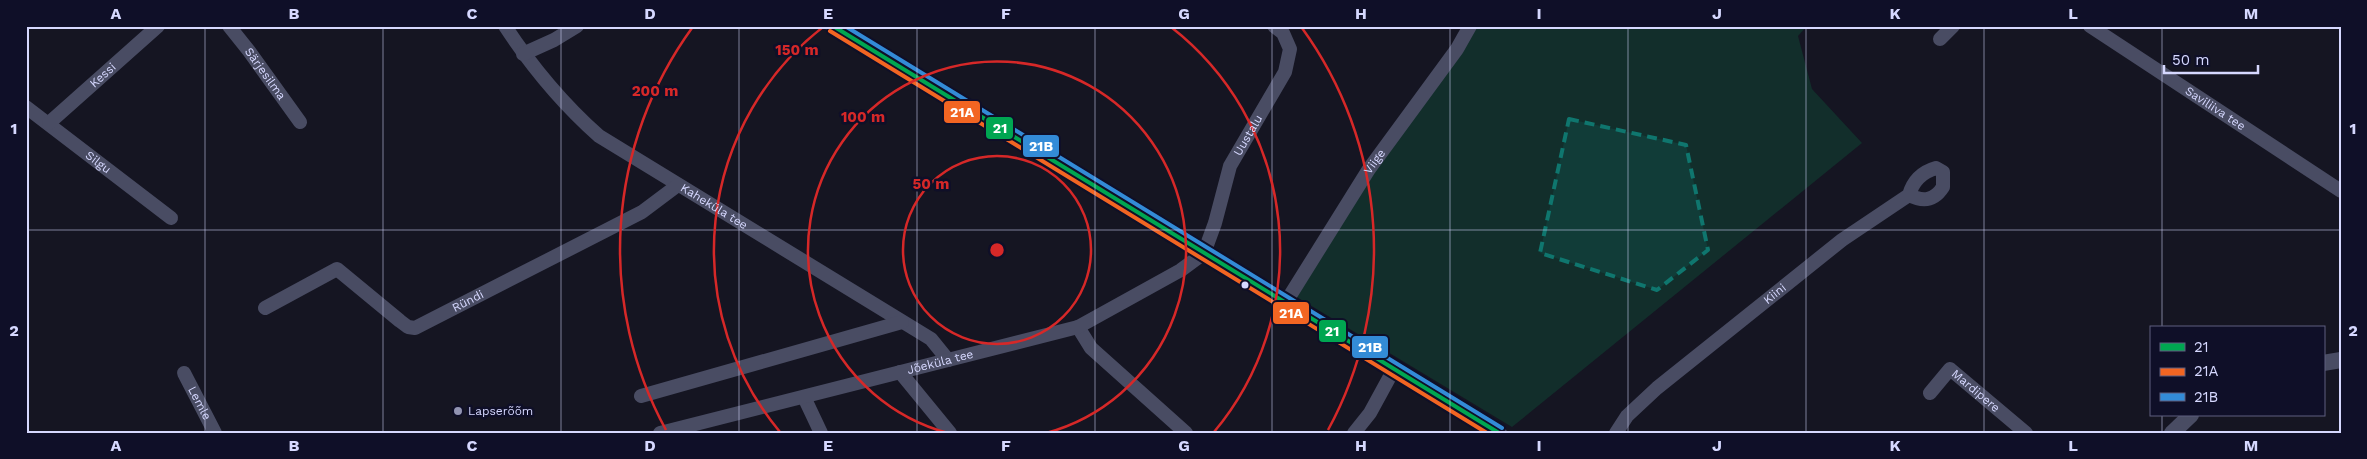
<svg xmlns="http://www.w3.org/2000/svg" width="2367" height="459" font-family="'Work Sans',sans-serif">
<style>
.green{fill:#122e2b}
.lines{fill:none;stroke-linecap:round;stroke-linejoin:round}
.minor{stroke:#494c63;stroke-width:14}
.tertiary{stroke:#494c63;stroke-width:16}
.bus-1-casing{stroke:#0f0f28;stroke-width:8}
.bus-2-casing{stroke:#0f0f28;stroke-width:8}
.bus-3-casing{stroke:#0f0f28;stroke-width:8}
.bus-1{stroke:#00a651;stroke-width:4}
.bus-2{stroke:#f26522;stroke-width:4}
.bus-3{stroke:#338bd7;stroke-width:4}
.marked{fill:#0f766e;fill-opacity:0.2;stroke:#0f766e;stroke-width:4;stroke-dasharray:10 6;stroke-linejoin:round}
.grid{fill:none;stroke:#d6d8ff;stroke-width:1;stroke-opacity:0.55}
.ring{fill:none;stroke:#d62828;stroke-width:2.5}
.bus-dot{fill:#d6d8ff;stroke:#0f0f28;stroke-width:2}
.poi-dot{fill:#9294b2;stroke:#0f0f28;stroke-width:2}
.labels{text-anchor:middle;stroke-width:5;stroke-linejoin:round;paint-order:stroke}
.street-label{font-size:12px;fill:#d6d8ff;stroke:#0f0f28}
.poi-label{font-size:12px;fill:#d6d8ff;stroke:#0f0f28;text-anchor:start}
.centre{fill:#d62828;stroke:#0f0f28;stroke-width:2.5}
.ring-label{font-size:15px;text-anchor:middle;font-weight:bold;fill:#d62828;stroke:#0f0f28;stroke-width:5;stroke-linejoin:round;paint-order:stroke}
.line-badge{stroke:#0f0f28;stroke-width:2}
.badge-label{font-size:14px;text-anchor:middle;font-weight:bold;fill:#fff}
.neatline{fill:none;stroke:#d6d8ff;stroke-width:2}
.grid-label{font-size:16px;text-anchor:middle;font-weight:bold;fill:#d6d8ff}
</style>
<rect width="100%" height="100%" fill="#151522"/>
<polygon class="green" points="1475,26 1807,26 1798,36 1812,89 1862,143 1512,427 1295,296 1360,190"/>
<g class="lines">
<g class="minor">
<path id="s1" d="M229 26 249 51 300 122"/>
<path id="s2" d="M505 26C532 67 563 104 599 136L931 339 948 360"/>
<path id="s3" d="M2090 26 2341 191"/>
<polyline points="1940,39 1953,26"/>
<polyline points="523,54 554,40 577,26"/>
<path id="s4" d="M26 107 171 218"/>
<path id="s5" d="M49 123 158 26"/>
<path id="s6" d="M1286 302 1369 169 1457 49 1470 26"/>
<path id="s7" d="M265 308 337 269 400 321 408 327 415 328 642 212 678 185"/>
<polyline points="1078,327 1091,348 1186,433"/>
<polyline points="900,372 950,433"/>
<path id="s8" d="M184 373 215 433"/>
<path id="s9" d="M1930 393 1950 369 2026 433"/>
<polyline points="641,396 902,322"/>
<polyline points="804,397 821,433"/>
<path id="s10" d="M660 433 1078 327 1181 270 1204 253 1215 223 1230 166 1285 72 1290 49 1283 33 1274 26"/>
<polyline points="1354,433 1370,413 1394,369"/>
<path id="s11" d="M1616 433 1627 416 1657 388 1842 240 1909 195C1913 181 1922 172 1936 168L1943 172V187C1934 201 1923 202 1909 195"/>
</g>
<g class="tertiary">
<polyline points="833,26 1499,433"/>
<polyline points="2323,363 2341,360"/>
<polyline points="2172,433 2191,415"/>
</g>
<g class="bus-1-casing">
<polyline id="bus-1" points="833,26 1499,433"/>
</g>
<g class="bus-2-casing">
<polyline id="bus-2" points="830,31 1487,433"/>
</g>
<g class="bus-3-casing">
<polyline id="bus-3" points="845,26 1502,428"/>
</g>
<use href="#bus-1" class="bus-1"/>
<use href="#bus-2" class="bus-2"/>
<use href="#bus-3" class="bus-3"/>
</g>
<path class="marked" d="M1569 119 1686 145 1708 250 1657 290 1540 253Z"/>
<path class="grid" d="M205 26V433M383 26V433M561 26V433M739 26V433M917 26V433M1095 26V433M1272 26V433M1450 26V433M1628 26V433M1806 26V433M1984 26V433M2162 26V328M26 230H2341M2162 415V433"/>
<g class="ring">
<circle cx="997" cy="250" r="94"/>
<path d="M948 433A189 189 0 1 1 1046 433"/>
<path d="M780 432A283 283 0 0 1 823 27M1171 27A283 283 0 0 1 1214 432"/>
<path d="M666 430A377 377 0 0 1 692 28M1302 28A377 377 0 0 1 1328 430"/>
</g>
<circle class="bus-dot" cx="1245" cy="285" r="4.5"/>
<circle class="poi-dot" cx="458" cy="411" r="5"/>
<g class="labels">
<g class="street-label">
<text dy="4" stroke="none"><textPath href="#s1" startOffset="60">Särjesilma</textPath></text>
<text dy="4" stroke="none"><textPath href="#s5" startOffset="72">Kessi</textPath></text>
<text dy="4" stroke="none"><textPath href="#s3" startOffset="150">Saviliiva tee</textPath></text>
<text dy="4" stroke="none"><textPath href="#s10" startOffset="704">Uustalu</textPath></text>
<text dy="4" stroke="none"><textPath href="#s4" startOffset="91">Silgu</textPath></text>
<text dy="4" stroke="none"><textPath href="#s6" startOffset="166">Viige</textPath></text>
<text dy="4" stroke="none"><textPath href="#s2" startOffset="280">Kaheküla tee</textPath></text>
<text dy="4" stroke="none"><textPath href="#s11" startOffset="212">Kiini</textPath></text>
<text dy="4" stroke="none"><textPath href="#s7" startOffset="240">Ründi</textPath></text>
<text dy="4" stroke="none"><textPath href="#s10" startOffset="289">Jõeküla tee</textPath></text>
<text dy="4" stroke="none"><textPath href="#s9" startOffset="65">Mardipere</textPath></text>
<text dy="4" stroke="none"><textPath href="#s8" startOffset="34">Lemle</textPath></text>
</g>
<g class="poi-label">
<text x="468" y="415">Lapserõõm</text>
</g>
</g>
<circle cx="997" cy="250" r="8" class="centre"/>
<g class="ring-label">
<text x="797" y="55">150 m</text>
<text x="655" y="96">200 m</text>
<text x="863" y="122">100 m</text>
<text x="931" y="189">50 m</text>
</g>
<g class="line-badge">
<rect x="943" y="100" width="38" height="24" rx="5" fill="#f26522"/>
<rect x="985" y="116" width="29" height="24" rx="5" fill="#00a651"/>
<rect x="1022" y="134" width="38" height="24" rx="5" fill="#338bd7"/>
<rect x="1272" y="301" width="38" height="24" rx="5" fill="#f26522"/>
<rect x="1318" y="319" width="29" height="24" rx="5" fill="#00a651"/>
<rect x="1351" y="335" width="38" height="24" rx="5" fill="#338bd7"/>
</g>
<g class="badge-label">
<text x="962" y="117">21A</text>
<text x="1000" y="133">21</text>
<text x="1041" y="151">21B</text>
<text x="1291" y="318">21A</text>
<text x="1332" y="336">21</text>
<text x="1370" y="352">21B</text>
</g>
<rect width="2367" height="459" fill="none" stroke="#0f0f28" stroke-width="55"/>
<rect x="2150" y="326" width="175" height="90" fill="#0f0f28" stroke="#5f5f7e"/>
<rect x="2160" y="343" width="25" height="8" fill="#00a651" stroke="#5f5f7e"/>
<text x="2194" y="352" font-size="15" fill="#d6d8ff">21</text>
<rect x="2160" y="368" width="25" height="8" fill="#f26522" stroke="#5f5f7e"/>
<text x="2194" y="376" font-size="15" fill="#d6d8ff">21A</text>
<rect x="2160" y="393" width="25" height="8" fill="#338bd7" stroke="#5f5f7e"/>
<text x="2194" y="402" font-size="15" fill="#d6d8ff">21B</text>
<path d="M2164 65v8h94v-8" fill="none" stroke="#d6d8ff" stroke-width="2.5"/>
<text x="2172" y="65" font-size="15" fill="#d6d8ff" stroke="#0f0f28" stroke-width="4" paint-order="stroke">50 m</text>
<rect x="28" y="28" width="2312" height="404" class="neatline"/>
<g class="grid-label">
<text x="116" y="19">A</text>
<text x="294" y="19">B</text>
<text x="472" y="19">C</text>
<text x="650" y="19">D</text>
<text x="828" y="19">E</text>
<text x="1006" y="19">F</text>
<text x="1184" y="19">G</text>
<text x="1361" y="19">H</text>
<text x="1539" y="19">I</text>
<text x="1717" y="19">J</text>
<text x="1895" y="19">K</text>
<text x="2073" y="19">L</text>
<text x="2251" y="19">M</text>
<text x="14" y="134">1</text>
<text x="2353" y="134">1</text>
<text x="14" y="336">2</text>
<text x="2353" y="336">2</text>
<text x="116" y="451">A</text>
<text x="294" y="451">B</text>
<text x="472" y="451">C</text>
<text x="650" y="451">D</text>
<text x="828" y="451">E</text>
<text x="1006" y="451">F</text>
<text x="1184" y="451">G</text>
<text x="1361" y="451">H</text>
<text x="1539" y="451">I</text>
<text x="1717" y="451">J</text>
<text x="1895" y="451">K</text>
<text x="2073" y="451">L</text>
<text x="2251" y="451">M</text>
</g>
</svg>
